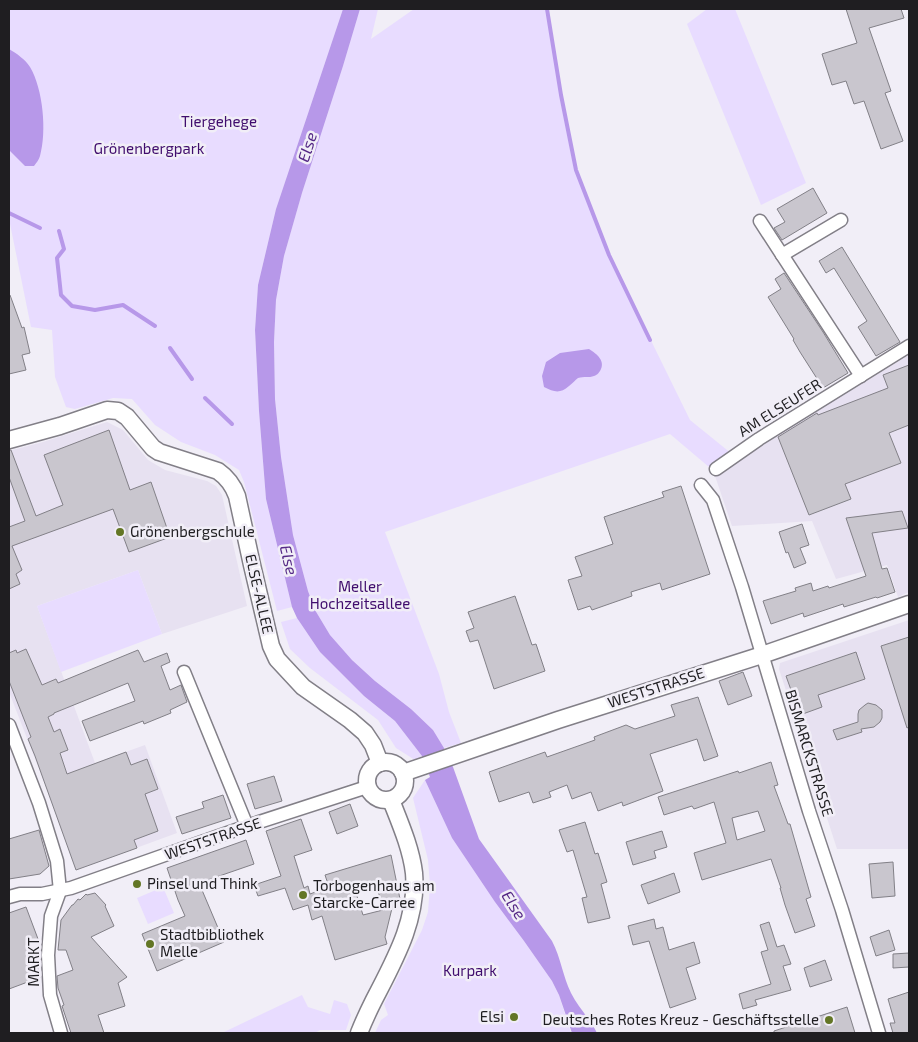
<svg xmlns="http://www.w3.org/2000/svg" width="918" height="1042" font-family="'Exo 2',sans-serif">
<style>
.built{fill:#e7e1f1}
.green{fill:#e8dcff}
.water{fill:#b798e9}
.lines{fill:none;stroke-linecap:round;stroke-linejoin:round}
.stream{stroke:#b798e9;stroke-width:4}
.building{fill:#c9c6ce;stroke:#828087;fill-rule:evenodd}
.minor-casing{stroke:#827f87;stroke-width:15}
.tertiary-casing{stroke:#827f87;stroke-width:19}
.minor{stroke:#fff;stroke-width:12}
.tertiary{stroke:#fff;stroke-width:16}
.poi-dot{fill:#637625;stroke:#f1eef7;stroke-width:2}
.labels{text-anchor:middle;stroke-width:5;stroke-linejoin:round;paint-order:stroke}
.park-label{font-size:15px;fill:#400d6d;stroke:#f1eef7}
.street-label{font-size:15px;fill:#1f1e21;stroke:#f1eef7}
.poi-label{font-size:15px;fill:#1f1e21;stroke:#f1eef7;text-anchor:start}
.water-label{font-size:16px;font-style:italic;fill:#552986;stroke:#f1eef7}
</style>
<rect width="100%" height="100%" fill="#f1eef7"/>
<g class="built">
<polygon points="909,355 909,592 898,597 887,565 836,579 812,521 732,526 715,476 816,411"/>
<polygon points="107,422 123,430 148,460 165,470 207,481 216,486 222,495 247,606 162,634 138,570 37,606 95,763 145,745 177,833 76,870 44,782 9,692 9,451 43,442"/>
<polygon points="909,620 909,849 837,849 779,669 780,663"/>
</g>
<g class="green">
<polygon points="9,9 343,9 276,209 258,285 255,330 259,411 266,499 292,607 277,611 244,482 239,470 215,455 181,442 155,425 132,399 113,398 75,409 66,407 55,377 52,330 31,327 9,219"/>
<polygon points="360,9 378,9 371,39 414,9 547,9 561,95 576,170 609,255 690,420 732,454 709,467 670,434 385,532 439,674 449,712 461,743 444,748 433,730 411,709 375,681 352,660 330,635 315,610 308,591 293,535 281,457 275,399 274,342 276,300 284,256 302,193 343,66"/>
<polygon points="707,9 735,9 806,183 761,205 687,24"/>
<polygon points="138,570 162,634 61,672 37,606"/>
<polygon points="297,618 320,652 364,696 395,721 422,756 415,760 396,748 378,720 310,668 290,649 281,622"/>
<polygon points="425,780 452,838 495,902 524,941 552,981 559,995 571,1033 375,1033 381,1020 388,1015 384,1004 422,930 428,912 430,885 428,860 413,798"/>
<polygon points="163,887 174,913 148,924 137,898"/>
<polygon points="302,995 308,1007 330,1014 334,1000 347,1004 351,1015 346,1030 320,1030 315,1033 222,1033"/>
</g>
<g class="water">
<path d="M343 9H360L343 66 302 193 284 256 276 300 274 342 275 399 281 457 293 535 308 591 315 610 330 635 352 660 375 681 411 709 433 730 444 748 453 767 479 839 552 941C561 958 563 977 571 993 578 1007 590 1019 597 1033H572L559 995 552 981 524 941 495 902 452 838 425 780 430 777 422 756 395 721 364 696 320 652 297 618 292 607 266 499 259 411 255 330 258 285 276 209Z"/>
<path d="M9 49C16 53 26 60 30 67 43 89 47 131 40 156 39 160 36 163 34 166H25L9 150Z"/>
<path d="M589 349C597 354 606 361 600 371 597 375 598 374 594 376 589 378 584 376 578 378 575 380 573 383 569 386 560 394 554 392 544 387L542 376 546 362 560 353Z"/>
</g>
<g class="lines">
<g class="stream">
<polyline points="547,9 561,95 576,170 609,255 650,340"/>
<polyline points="9,213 40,228"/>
<polyline points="59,231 64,249 57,258 61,295 72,306 95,310 123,305 155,326"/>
<polyline points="170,348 192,379"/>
<polyline points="205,398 232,424"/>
</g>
</g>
<g class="building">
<polygon points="846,9 901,9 904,18 869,28 891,91 885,93 903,141 881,149 864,101 854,104 846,81 832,85 822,54 857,43"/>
<polygon points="813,188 827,213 782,240 774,228 785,222 777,209"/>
<polygon points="842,247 900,342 876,356 858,327 867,321 834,268 826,273 819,261"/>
<polygon points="784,273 823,332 848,373 823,388 800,352 793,340 794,339 768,297 781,289 775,279"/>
<polygon points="9,295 10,295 22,328 24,327 30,353 22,355 26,370 9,374"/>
<polygon points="909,365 909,425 889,433 901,463 845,484 851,499 809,515 778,437 817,413 818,415 888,388 883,375"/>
<polygon points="109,430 130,490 151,482 170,537 129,552 113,509 12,546 22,570 16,574 20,584 9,589 9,527 25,521 9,477 9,450 11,450 36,516 63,505 44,455"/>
<polygon points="681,486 710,574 662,590 660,583 631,592 632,596 592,610 590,606 578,610 568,580 582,576 575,557 613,544 604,517 664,497 662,492"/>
<polygon points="902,511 908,528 872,533 882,569 887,568 895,592 877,598 876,597 844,607 843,604 804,617 803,613 771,624 763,601 796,591 795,588 811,583 813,591 828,586 829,588 866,576 846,518"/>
<polygon points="802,524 809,545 800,548 806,563 794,568 788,552 786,553 779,532"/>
<polygon points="515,596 532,645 536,644 545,671 494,689 478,640 470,642 466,631 474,628 468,612"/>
<polygon points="909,637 909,727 907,728 881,646"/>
<polygon points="26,649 42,685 56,679 58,683 138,650 144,662 167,653 170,662 161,666 170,690 181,685 187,702 170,710 171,713 144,724 143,721 90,741 82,721 135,701 128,683 54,713 54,714 48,717 54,732 60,729 68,750 60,753 67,774 126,752 131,765 147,759 158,789 145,794 158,831 134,840 137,848 76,870 35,756 28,739 31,737 9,681 9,653 16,650 17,653"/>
<polygon points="856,652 865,679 818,695 822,707 800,715 786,676"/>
<polygon points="743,672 752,696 728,705 719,681"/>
<polygon points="698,697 718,756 704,761 697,739 650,754 663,791 623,806 622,802 598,811 591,792 572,799 567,785 549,792 551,797 533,803 529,792 499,802 489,772 545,752 547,757 595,740 594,737 626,725 635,729 675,716 671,705"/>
<polygon points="868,703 876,705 882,710 882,718 880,722 874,727 861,729 862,732 837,740 833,730 858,722 858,714 859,710 865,705"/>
<path d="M771 762 778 785 774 786 788 824H790L811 897 806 899 815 926 795 933 785 905 780 888H781L771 859 702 880 694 853 726 843 714 802 694 809 692 806 664 815 658 797 738 771 739 773ZM758 811 765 831 737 840 732 818Z"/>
<polygon points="274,776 282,801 255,809 247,784"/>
<polygon points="223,795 231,818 182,834 176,817 204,808 202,802"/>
<polygon points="350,804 358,826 337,834 329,812"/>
<path d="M301 819 312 850 294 856 304 888 308 886 310 894 329 887 325 875 391 855 400 899 394 900 385 937 387 944 335 960 322 916 312 920 308 905 293 910 285 888 258 896 254 885 281 876 266 831ZM377 887 383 910 363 915 356 893Z"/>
<polygon points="585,822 595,854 598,853 607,882 601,884 610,918 588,923 582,898 587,897 573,850 567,852 559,830"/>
<polygon points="39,830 49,866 40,874 9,879 9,839"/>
<polygon points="662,831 667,847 654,851 656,858 633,865 626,842"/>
<polygon points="246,840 254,864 199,883 224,942 157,971 142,934 185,916 178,900 167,868"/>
<polygon points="893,862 895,896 872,898 869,864"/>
<polygon points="674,873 680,892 648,904 641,885"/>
<polygon points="95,893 106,905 105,906 114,926 91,937 127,977 118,983 125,1006 98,1015 104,1033 71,1033 62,1006 64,1005 58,988 57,976 73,970 66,950 58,950 61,920 72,905 73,905 78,899 80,900 86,894 87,895"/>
<polygon points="26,907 38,939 28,942 41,977 9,989 9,913"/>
<polygon points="654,919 656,929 663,927 669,950 694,942 700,963 686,968 696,999 670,1008 649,941 633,945 628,926"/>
<polygon points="769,922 777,947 784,945 791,964 783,966 791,990 755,1000 757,1005 743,1009 739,994 771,984 761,952 768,950 760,925"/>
<polygon points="889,930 895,950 876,956 870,937"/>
<polygon points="909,953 909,967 893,968 893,954"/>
<polygon points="825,960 832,980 810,987 804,968"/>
<polygon points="909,992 909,1033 893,1033 890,1023 895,1023 888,999"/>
<polygon points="847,1007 855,1033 774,1033 774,1031"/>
</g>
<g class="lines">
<g class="minor-casing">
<g id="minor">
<polyline points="760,221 861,376"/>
<polyline points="782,255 841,220"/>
<polyline points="716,469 759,439 909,346"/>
<polyline points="701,485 713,500 742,587 809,811 842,910 879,1033"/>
<polyline points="184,672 247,826"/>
<polyline points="9,725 39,803 57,861 60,891 51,916 48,955 50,995 61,1033"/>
<polyline points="9,897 20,894 42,894 71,888 247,826 367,787"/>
</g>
</g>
<g class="tertiary-casing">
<g id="tertiary">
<path d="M9 440 60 426 107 410 118 411 127 417 153 448 159 452 218 471C228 478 233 485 237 496L252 565 271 646 277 659 303 687 350 720 365 733 373 745 380 763"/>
<circle cx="386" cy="781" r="19"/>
<polyline points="403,773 558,720 762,655 909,604"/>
<path d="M359 1033C363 1023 368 1012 373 1002 394 961 418 920 414 873 411 848 400 823 391 800"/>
</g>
</g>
<use href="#minor" class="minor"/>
<use href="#tertiary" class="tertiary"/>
</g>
<g class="poi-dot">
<circle cx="120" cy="532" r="5"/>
<circle cx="137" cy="884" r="5"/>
<circle cx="303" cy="895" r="5"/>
<circle cx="150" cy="944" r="5"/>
<circle cx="514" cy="1017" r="5"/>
<circle cx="829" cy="1020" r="5"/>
</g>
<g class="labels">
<g class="park-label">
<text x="219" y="127">Tiergehege</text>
<text x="149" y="154">Grönenbergpark</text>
<text x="360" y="592">Meller<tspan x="360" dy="17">Hochzeitsallee</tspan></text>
<text x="470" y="976">Kurpark</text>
</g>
<g class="street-label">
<text transform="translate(780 408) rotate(-32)" y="5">AM ELSEUFER</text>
<text transform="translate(259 594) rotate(77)" y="5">ELSE-ALLEE</text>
<text transform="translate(656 688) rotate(-18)" y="5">WESTSTRASSE</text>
<text transform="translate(809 753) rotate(73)" y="5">BISMARCKSTRASSE</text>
<text transform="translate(213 839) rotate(-19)" y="5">WESTSTRASSE</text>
<text transform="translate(34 962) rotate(-90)" y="5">MARKT</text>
</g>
<g class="poi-label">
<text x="130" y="537">Grönenbergschule</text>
<text x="147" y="889">Pinsel und Think</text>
<text x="313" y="891">Torbogenhaus am<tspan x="313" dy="17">Starcke-Carree</tspan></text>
<text x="160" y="940">Stadtbibliothek<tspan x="160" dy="17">Melle</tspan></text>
<text x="504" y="1022" text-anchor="end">Elsi</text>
<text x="819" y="1025" text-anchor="end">Deutsches Rotes Kreuz - Geschäftsstelle</text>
</g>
<g class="water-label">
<text transform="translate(307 147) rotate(-73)" y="6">Else</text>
<text transform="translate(289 560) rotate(76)" y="6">Else</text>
<text transform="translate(514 905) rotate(57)" y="6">Else</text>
</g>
</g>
<rect width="918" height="1042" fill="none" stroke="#1f1e21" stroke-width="20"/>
</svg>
